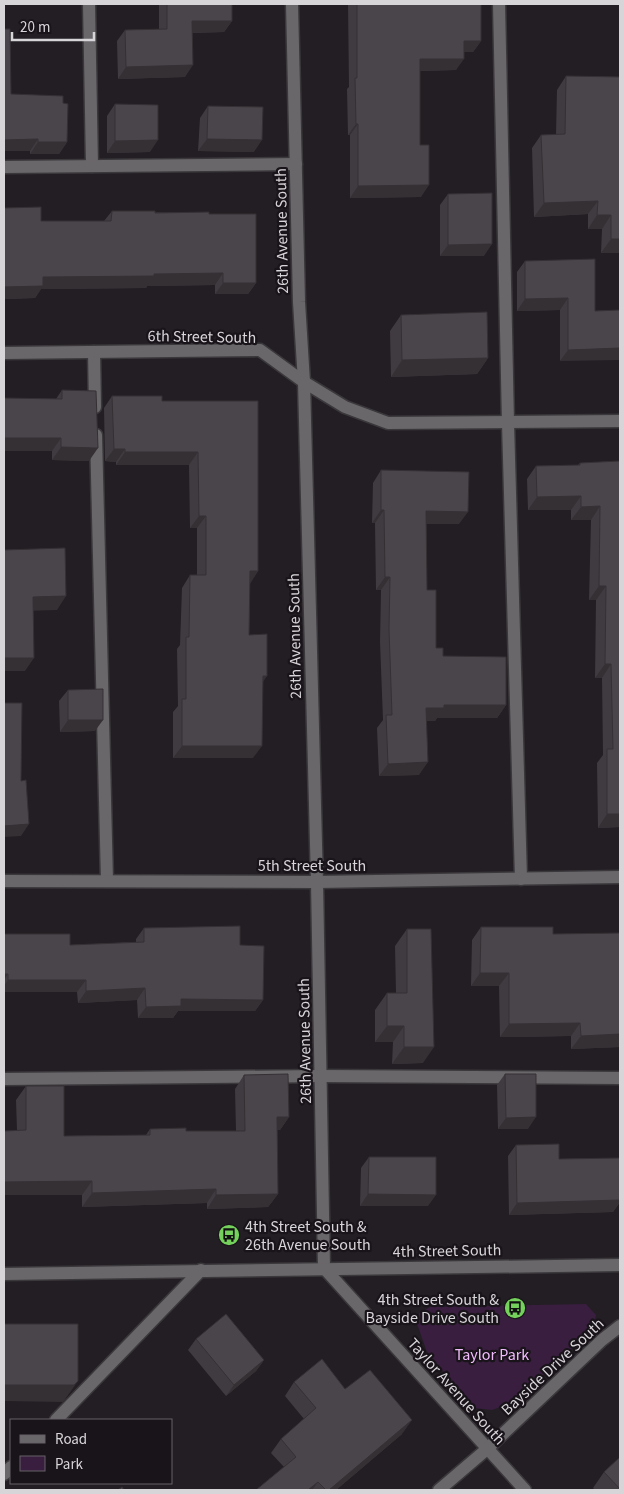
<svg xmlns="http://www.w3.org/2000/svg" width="624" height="1494" font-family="'Source Sans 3',sans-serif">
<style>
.green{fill:#391e3f}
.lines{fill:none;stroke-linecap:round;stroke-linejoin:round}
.minor-casing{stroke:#3b383c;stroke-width:15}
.minor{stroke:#6a676b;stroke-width:12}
.wall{fill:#403b40}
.shaded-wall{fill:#343034}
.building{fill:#4a454b;stroke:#343034}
.labels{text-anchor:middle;stroke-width:4.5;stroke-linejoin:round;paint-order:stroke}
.street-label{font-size:16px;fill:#d8d5d9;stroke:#19141a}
.poi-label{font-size:16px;fill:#d8d5d9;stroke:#19141a;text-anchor:start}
.park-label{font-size:16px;fill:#f2bcff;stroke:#19141a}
</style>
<rect width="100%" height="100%" fill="#221e23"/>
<polygon class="green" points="586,1304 596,1315 593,1329 514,1402 492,1410 474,1408 427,1352 417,1324 419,1313 430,1307"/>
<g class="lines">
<g class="minor-casing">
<g id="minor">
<polyline points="89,4 92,166"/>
<polyline points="292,4 299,302 304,382 317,882 324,1268 525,1490"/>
<polyline points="499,4 508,423 521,879"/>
<polyline points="4,167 296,164"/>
<polyline points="94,352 95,407"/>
<polyline points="4,353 260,350 304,382 345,407 388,423 620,421"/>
<polyline points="96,435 107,881"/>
<polyline points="4,881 317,882 620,877"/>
<polyline points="4,1079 321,1076 620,1078"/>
<polyline points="4,1274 620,1265"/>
<polyline points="56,1420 201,1270"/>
<polyline points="4,1474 11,1467"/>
<polyline points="439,1490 487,1449 602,1340 620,1326"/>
</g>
</g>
<use href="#minor" class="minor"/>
</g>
<g class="wall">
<polygon points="159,4 232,4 232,21 224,32 192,33 185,77 118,79 117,41 125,30 159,29"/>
<polygon points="348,4 481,4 481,41 473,52 464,52 456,70 420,71 420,145 421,197 350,198 350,135 348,135 347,89 349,87"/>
<polygon points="566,76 620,77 620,253 601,253 602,229 588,229 588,214 534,217 532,148 541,135 556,135 557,90"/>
<polygon points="11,94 63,103 67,142 59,154 30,154 30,151"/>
<polygon points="115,104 150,152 107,153 107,116"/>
<polygon points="208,106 254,152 198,151 200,118"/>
<polygon points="448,194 484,256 440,256 440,205"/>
<polygon points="4,208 41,221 104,221 112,211 209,214 256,283 248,294 215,294 215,285 147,286 146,288 41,289 35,298 4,299"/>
<polygon points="525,261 595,311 620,310 560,361 560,310 517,311 517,272"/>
<polygon points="401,315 488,358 477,374 391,377 390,331"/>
<polygon points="62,390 89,461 52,460 52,451 4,451 4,398 56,399"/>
<polygon points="112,396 162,401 258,401 258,571 250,583 249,635 263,683 253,758 173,758 173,712 178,706 177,649 180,645 182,588 190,575 197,575 197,528 190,528 189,465 116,465 116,462 105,461 104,408"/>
<polygon points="620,461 620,827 598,828 597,763 603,755 602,678 595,678 596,600 589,600 591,520 571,520 571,510 528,510 527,479 536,466 578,465 580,463"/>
<polygon points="381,470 459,524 426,524 427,590 436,648 443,656 506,705 497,718 437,718 435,721 426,721 419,775 379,776 377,728 383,720 380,642 381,590 376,590 375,523 372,523 373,483"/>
<polygon points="68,690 95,731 60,732 59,701"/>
<polygon points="481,927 553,934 620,1047 571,1049 571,1036 500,1037 499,986 471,986 472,940"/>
<polygon points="144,928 240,945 263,1000 255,1011 178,1011 173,1018 138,1018 137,1000 78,1003 77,992 4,992 4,934 70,945 136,942 136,939"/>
<polygon points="407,929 423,1063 392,1064 393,1042 375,1042 375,1010 387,993 396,993 395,946"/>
<polygon points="505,1074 528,1129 498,1129 497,1085"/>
<polygon points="244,1075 289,1117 280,1130 277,1130 278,1194 268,1207 207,1209 207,1203 82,1207 82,1195 17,1131 16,1100 26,1086 64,1136 146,1135 150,1129 186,1131 236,1131 235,1089"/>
<polygon points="516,1145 559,1159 620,1158 620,1202 613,1212 509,1215 508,1156"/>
<polygon points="369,1157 428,1206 360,1206 361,1168"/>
<polygon points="196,1339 264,1360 256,1371 226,1396 188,1350"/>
<polygon points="294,1382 345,1389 402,1434 336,1490 256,1490 284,1467 271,1453 281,1439 304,1419 285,1396"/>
<polygon points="620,1457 620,1490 595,1490 593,1488 604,1472"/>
</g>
<g class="shaded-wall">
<polygon points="192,21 232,21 224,32 184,33"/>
<polygon points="464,41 481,41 473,52 456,52"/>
<polygon points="420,59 464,59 456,70 412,71"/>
<polygon points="193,65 185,77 118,79 126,67"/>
<polygon points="356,124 358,124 350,135 348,135"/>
<polygon points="38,139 30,151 4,151 4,140"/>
<polygon points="207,139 262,140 254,152 198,151"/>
<polygon points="158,140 150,152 107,153 115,141"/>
<polygon points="38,142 67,142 59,154 30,154"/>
<polygon points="429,185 421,197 350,198 358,186"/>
<polygon points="598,201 588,214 534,217 544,203"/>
<polygon points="597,215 611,215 602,229 588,229"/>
<polygon points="611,239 620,239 620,253 601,253"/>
<polygon points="492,244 484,256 440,256 448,245"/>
<polygon points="223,273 215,285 147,286 146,288 41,289 35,298 4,299 4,287 43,277 154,274"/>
<polygon points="223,283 256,283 248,294 215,294"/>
<polygon points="568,298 560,310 517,311 525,299"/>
<polygon points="620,348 620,360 560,361 568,350"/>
<polygon points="488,358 477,374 391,377 402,360"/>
<polygon points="4,438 61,438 52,451 4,451"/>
<polygon points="61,447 98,448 89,461 52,460"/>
<polygon points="114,449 125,449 116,462 105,461"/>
<polygon points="125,452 198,452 189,465 116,465"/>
<polygon points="581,496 571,510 528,510 537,497"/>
<polygon points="600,506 591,520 571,520 581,507"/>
<polygon points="381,510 384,510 375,523 372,523"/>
<polygon points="426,511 468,512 459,524 417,524"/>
<polygon points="199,516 206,516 197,528 190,528"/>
<polygon points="250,571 258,571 250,584"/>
<polygon points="385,577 390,577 381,590 376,590"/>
<polygon points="599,586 606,586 596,600 589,600"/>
<polygon points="66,596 57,610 24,611 33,597"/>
<polygon points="4,658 34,658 25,671 4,671"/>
<polygon points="605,664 611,664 602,678 595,678"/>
<polygon points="263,676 267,676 259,688"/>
<polygon points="444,705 506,705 497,718 437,718 435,721 417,721 426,708"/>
<polygon points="68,720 103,720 95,731 60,732"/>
<polygon points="182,746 262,746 253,758 173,758"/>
<polygon points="428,762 419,775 379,776 388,764"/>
<polygon points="607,814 620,814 620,827 598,828"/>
<polygon points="29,824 21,836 4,837 4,826"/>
<polygon points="480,973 509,973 499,986 471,986"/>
<polygon points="4,974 8,974 4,980"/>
<polygon points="8,980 86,980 77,992 4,992 4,986"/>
<polygon points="145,988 137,1000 78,1003 86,991"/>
<polygon points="181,999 263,1000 255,1011 178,1011 173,1018 138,1018 146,1007"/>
<polygon points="580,1023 571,1036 500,1037 509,1024"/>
<polygon points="387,1026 404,1026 393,1042 375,1042"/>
<polygon points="620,1034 620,1047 571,1049 581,1036"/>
<polygon points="404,1047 434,1047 423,1063 392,1064"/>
<polygon points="277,1117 289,1117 280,1130 267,1130"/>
<polygon points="536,1117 528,1129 498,1129 506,1118"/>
<polygon points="92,1181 82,1195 4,1195 4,1182"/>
<polygon points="216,1189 207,1203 82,1207 92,1193"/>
<polygon points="278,1194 268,1207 207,1209 216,1195"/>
<polygon points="368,1194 436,1195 428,1206 360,1206"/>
<polygon points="620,1200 620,1202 613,1212 509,1215 517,1203"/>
<polygon points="264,1360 256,1371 226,1396 234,1385"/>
<polygon points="78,1381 66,1398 63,1402 4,1401 4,1385"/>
<polygon points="412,1420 402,1434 336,1490 329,1490"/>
<polygon points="318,1482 312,1490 308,1490"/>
</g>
<g class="building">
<polygon points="167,4 232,4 232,21 192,21 193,65 126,67 125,30 167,29"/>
<polygon points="357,4 481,4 481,41 464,41 464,59 420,59 420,145 429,145 429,185 358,186 358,124 356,124 355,78 357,78"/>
<polygon points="4,29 10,29 11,94 63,96 63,103 68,104 67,142 38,142 38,139 4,140"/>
<polygon points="566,76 620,77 620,239 611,239 611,215 597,215 598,201 544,203 541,135 565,134"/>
<polygon points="115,104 158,105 158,140 115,141"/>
<polygon points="208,106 263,107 262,140 207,139"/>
<polygon points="492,193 492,244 448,245 448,194"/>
<polygon points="41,207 41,221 111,221 112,211 155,211 155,213 209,212 209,214 256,214 256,283 223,283 223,273 154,274 154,276 43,277 43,286 4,287 4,208"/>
<polygon points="595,259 595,311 620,310 620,348 568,350 568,298 525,299 525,261"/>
<polygon points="487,312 488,358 402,360 401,315"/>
<polygon points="62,390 96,391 98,448 61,447 61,438 4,438 4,398 62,399"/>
<polygon points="112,396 162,396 162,401 258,401 258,571 250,571 249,635 267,634 267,676 263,676 262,746 182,746 182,699 186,699 186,637 189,637 190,575 206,575 206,516 199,516 198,452 125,452 125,449 114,449"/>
<polygon points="620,461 620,814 607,814 607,749 613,749 611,664 605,664 606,586 599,586 600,506 581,507 581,496 537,497 536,466 580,465 580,463"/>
<polygon points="381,470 469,472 468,512 426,511 427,590 436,590 436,648 443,648 443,656 506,657 506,705 444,705 444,708 426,708 428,762 388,764 386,715 392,715 389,629 390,577 385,577 384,510 381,510"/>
<polygon points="65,548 66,596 33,597 34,658 4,658 4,550"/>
<polygon points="103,689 103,720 68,720 68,690"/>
<polygon points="4,703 22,703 21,781 26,780 29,824 4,826"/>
<polygon points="240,926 240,945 264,946 263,1000 181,999 181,1006 146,1007 145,988 86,991 86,980 8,980 8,974 4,974 4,934 70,934 70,945 144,942 144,928"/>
<polygon points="481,927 553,927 553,934 620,933 620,1034 581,1036 580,1023 509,1024 509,973 480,973"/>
<polygon points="407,929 431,929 434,1047 404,1047 404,1026 387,1026 387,993 407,993"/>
<polygon points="288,1074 289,1117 277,1117 278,1194 216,1195 216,1189 92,1193 92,1181 4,1182 4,1131 26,1130 26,1086 64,1086 64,1136 150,1135 150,1129 186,1128 186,1131 245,1131 244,1075"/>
<polygon points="505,1074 536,1074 536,1117 506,1118"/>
<polygon points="559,1144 559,1159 620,1158 620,1200 517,1203 516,1145"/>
<polygon points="369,1157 436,1157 436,1195 368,1194"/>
<polygon points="226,1314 264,1360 234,1385 196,1339"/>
<polygon points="4,1324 78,1324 78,1381 74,1385 4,1385"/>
<polygon points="322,1359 345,1389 370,1370 412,1420 329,1490 326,1490 318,1482 308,1490 256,1490 296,1457 281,1439 316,1408 294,1382"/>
<polygon points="620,1457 620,1489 604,1472"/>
<polygon points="122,1487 124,1490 118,1490"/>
</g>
<defs>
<g id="bus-disc" transform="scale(1.125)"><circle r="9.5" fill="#74d25c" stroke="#19141a"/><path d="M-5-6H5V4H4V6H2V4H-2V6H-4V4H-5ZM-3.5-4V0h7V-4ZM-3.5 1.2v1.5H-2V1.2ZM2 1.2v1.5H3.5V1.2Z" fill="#111"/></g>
</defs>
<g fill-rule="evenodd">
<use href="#bus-disc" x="229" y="1235"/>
<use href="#bus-disc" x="515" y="1308"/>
</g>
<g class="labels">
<g class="street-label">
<text transform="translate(281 231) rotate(-91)" y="6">26th Avenue South</text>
<text transform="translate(202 336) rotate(1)" y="6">6th Street South</text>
<text transform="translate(294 636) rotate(-91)" y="6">26th Avenue South</text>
<text x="312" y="871">5th Street South</text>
<text transform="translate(304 1041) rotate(-91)" y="6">26th Avenue South</text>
<text transform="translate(447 1250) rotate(-1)" y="6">4th Street South</text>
<text transform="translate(552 1366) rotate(-43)" y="6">Bayside Drive South</text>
<text transform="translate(457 1391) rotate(48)" y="6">Taylor Avenue South</text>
</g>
<g class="poi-label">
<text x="245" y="1232">4th Street South &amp;<tspan x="245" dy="18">26th Avenue South</tspan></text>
<text x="499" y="1305" text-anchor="end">4th Street South &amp;<tspan x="499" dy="18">Bayside Drive South</tspan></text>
</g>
<g class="park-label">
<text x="492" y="1360">Taylor Park</text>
</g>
</g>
<rect width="624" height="1494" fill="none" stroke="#d8d5d9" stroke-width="10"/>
<rect x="10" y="1419" width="162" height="65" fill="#19141a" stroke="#656166"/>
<rect x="20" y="1435" width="25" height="8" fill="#6a676b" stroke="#656166"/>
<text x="55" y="1444" font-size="15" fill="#d8d5d9">Road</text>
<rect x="20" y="1456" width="25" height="15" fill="#391e3f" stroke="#656166"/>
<text x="55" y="1469" font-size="15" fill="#d8d5d9">Park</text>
<path d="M12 32v8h82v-8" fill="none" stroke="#d8d5d9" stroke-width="2.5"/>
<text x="20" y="32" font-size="15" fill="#d8d5d9" stroke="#19141a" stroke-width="4" paint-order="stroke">20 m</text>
</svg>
